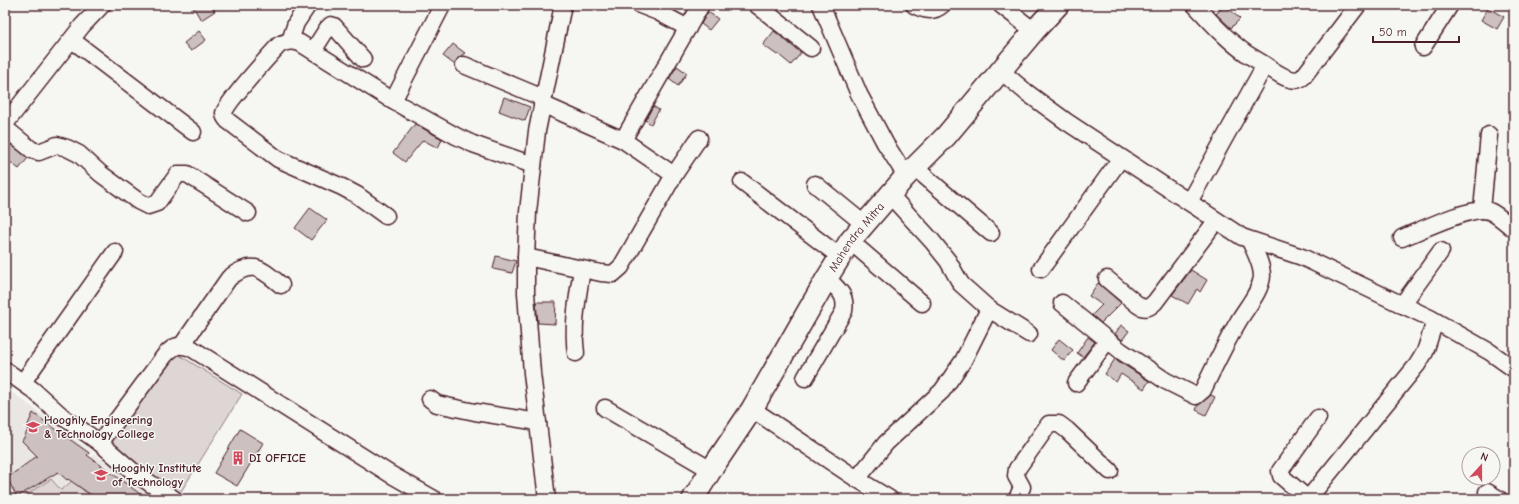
<svg xmlns="http://www.w3.org/2000/svg" width="1519" height="504" font-family="'Comic Neue',sans-serif">
<style>
.built{fill:#e9e6e3}
.green{fill:#ddd6d5;stroke:#947a80}
.water{fill:#bbadae;stroke:#8e747a}
.building{fill:#ccc1c0;stroke:#4a1f2b}
.lines{fill:none;stroke-linecap:round;stroke-linejoin:round}
.minor-casing{stroke:#4a1f2b;stroke-width:19}
.major-casing{stroke:#4a1f2b;stroke-width:24}
.minor{stroke:#f6f6f2;stroke-width:16}
.major{stroke:#f6f6f2;stroke-width:21}
.labels{text-anchor:middle;stroke-width:3;stroke-linejoin:round;paint-order:stroke}
.street-label{font-size:12px;fill:#4a1f2b;stroke:#f6f6f2}
.poi-label{font-size:12px;font-weight:bold;fill:#4a1f2b;stroke:#f6f6f2;text-anchor:start}
</style>
<rect width="100%" height="100%" fill="#f6f6f2"/>
<filter id="ink" filterUnits="userSpaceOnUse"><feTurbulence type="fractalNoise" baseFrequency=".025" numOctaves="2"/><feDisplacementMap in="SourceGraphic" scale="8" xChannelSelector="R" yChannelSelector="G"/><feConvolveMatrix kernelMatrix="1 2 1 2 8 2 1 2 1" color-interpolation-filters="sRGB"/></filter>
<g filter="url(#ink)">
<polygon class="built" points="5,387 92,452 80,471 62,488 51,477 62,489 81,473 94,454 159,499 5,499 5,491 19,498 5,490"/>
<g class="green">
<polygon points="176,353 242,394 180,493 103,442"/>
<polygon points="51,479 61,490 72,481 94,499 26,499 24,496"/>
</g>
<polygon class="water" points="265,495 276,496 284,499 258,499"/>
<g class="building">
<polygon points="192,5 211,5 215,11 201,20"/>
<polygon points="1225,5 1240,19 1231,28 1216,14"/>
<polygon points="1488,8 1504,17 1497,29 1481,20"/>
<polygon points="708,12 718,19 709,30 701,24"/>
<polygon points="199,31 206,40 191,51 184,43"/>
<polygon points="774,31 801,53 791,65 778,54 777,55 763,45"/>
<polygon points="453,44 465,53 458,58 455,65 443,56"/>
<polygon points="677,66 687,73 678,86 669,79"/>
<polygon points="504,97 530,107 525,121 499,111"/>
<polygon points="653,106 659,110 651,124 645,120"/>
<polygon points="415,124 442,139 438,148 423,140 405,162 393,153"/>
<polygon points="5,140 28,158 19,169 5,158"/>
<polygon points="310,208 327,220 311,240 295,228"/>
<polygon points="496,256 516,261 512,273 493,269"/>
<polygon points="1191,270 1207,280 1200,292 1197,289 1188,304 1172,295"/>
<polygon points="1098,283 1121,303 1101,323 1092,315 1102,305 1089,296"/>
<polygon points="536,302 556,302 555,324 538,323"/>
<polygon points="1121,325 1129,331 1122,340 1115,334"/>
<polygon points="1088,337 1095,342 1083,357 1077,353"/>
<polygon points="1059,339 1073,350 1064,361 1051,350"/>
<polygon points="1115,359 1149,381 1144,389 1121,374 1116,382 1105,374"/>
<polygon points="1211,395 1215,397 1206,415 1196,410 1198,405"/>
<polygon points="33,413 89,453 87,455 147,499 97,499 68,479 67,480 58,472 17,497 7,478 37,456 22,441 29,428 27,427"/>
<polygon points="240,429 263,443 237,486 214,473"/>
</g>
<g class="lines">
<g class="minor-casing">
<g id="minor">
<polyline points="640,5 658,12 688,28"/>
<polyline points="757,5 811,48"/>
<polyline points="821,5 859,94 885,143 906,176"/>
<path d="M914 5C924 10 933 13 942 5"/>
<polyline points="1001,5 1034,31"/>
<path d="M1195 5C1211 22 1227 40 1247 54 1253 58 1259 61 1265 65 1275 71 1292 86 1303 77L1358 5"/>
<polyline points="72,40 193,132"/>
<polyline points="290,41 296,23 308,5"/>
<polyline points="1423,47 1450,5"/>
<polyline points="313,51 327,29 331,25 334,26 363,59"/>
<polyline points="464,65 543,98"/>
<polyline points="1001,71 1026,92 1067,122 1242,237 1302,257 1430,318 1490,352 1514,369"/>
<polyline points="393,101 442,6"/>
<polyline points="542,104 623,140 674,175"/>
<polyline points="5,124 82,26 102,5"/>
<polyline points="5,128 32,150 39,152 57,145 67,148 79,154 101,174 138,201 148,206 157,203 178,174 187,174 248,213"/>
<polyline points="623,140 701,5"/>
<polyline points="914,167 991,233"/>
<polyline points="742,182 839,256"/>
<polyline points="815,184 864,224"/>
<polyline points="890,195 932,241 948,261 961,284 989,309 1029,334"/>
<polyline points="1189,202 1265,65"/>
<polyline points="1482,210 1489,135"/>
<path d="M386 216 357 195 342 187 278 159 228 121C226 119 224 116 224 113 226 103 270 55 279 45 286 41 292 40 300 43L393 101 456 136 473 144 533 165"/>
<path d="M1402 238C1419 231 1473 205 1489 211 1497 214 1506 223 1514 229"/>
<polyline points="850,241 922,303"/>
<polyline points="526,257 601,273 613,274 621,267 674,175 699,138"/>
<polyline points="1041,269 1121,158"/>
<path d="M1107 279 1138 305C1145 310 1149 308 1155 302L1216 221"/>
<path d="M1062 303 1121 351 1166 381 1196 396 1203 390C1214 367 1225 344 1238 322 1245 309 1261 292 1262 276 1262 264 1255 252 1250 241"/>
<polyline points="1402,305 1441,251"/>
<path d="M182 345 229 278C253 259 261 269 281 285"/>
<path d="M576 353C572 325 578 296 582 269"/>
<polyline points="5,370 33,390 63,417 100,443 136,474 174,499"/>
<path d="M805 378 844 311C847 294 837 289 827 278"/>
<polyline points="23,382 115,252"/>
<polyline points="1076,383 1107,341"/>
<polyline points="430,399 437,404 475,412 538,422"/>
<polyline points="605,408 711,470"/>
<polyline points="752,409 857,479 890,499"/>
<path d="M100 443 165 355C175 345 178 344 191 348L390 474 434 499"/>
<polyline points="857,479 886,443 942,391 963,361 989,309"/>
<polyline points="1487,492 1499,499"/>
<polyline points="547,499 532,373 526,293 526,257 528,212 537,131 563,5"/>
<polyline points="1017,499 1022,487 1016,476 1017,469 1049,424 1059,424 1067,430 1110,471"/>
<polyline points="1308,499 1417,365 1425,352 1435,321"/>
<polyline points="1308,499 1281,476 1280,471 1318,418"/>
</g>
</g>
<g class="major-casing">
<g id="major">
<path id="s1" d="M693 499 711 470 752 409 827 278 850 241 906 176 946 136 1034 31 1058 5"/>
</g>
</g>
<use href="#minor" class="minor"/>
<use href="#major" class="major"/>
</g>
</g>
<defs>
<g id="university-bare" transform="scale(1.08)"><path d="M0-5L7-2L0 1L-7-2ZM-4 1L0 2.5L4 1V4Q0 6-4 4Z" fill="#d1495b" stroke="#f6f6f2" stroke-width="2.5" paint-order="stroke"/></g>
<g id="building-bare" transform="scale(1.08)"><path d="M-4-6H4V6H1V3H-1V6H-4ZM-2.5-4.3h1.7v1.8h-1.7ZM.8-4.3h1.7v1.8H.8ZM-2.5-1h1.7V.8h-1.7ZM.8-1h1.7V.8H.8Z" fill="#d1495b" stroke="#f6f6f2" stroke-width="2.5" paint-order="stroke"/></g>
</defs>
<g fill-rule="evenodd">
<use href="#university-bare" x="33" y="427"/>
<use href="#building-bare" x="238" y="458"/>
<use href="#university-bare" x="101" y="475"/>
</g>
<g class="labels">
<g class="street-label">
<text dy="4" stroke="none"><textPath href="#s1" startOffset="309">Mahendra Mitra</textPath></text>
</g>
<g class="poi-label">
<text x="44" y="424">Hooghly Engineering<tspan x="44" dy="14">&amp; Technology College</tspan></text>
<text x="249" y="462">DI OFFICE</text>
<text x="112" y="472">Hooghly Institute<tspan x="112" dy="14">of Technology</tspan></text>
</g>
</g>
<rect width="1519" height="504" fill="none" stroke="#f6f6f2" stroke-width="20"/>
<rect x="10" y="10" width="1499" height="484" fill="none" stroke="#4a1f2b" stroke-width="1.5" filter="url(#ink)"/>
<g transform="translate(1481 466) rotate(21)"><circle r="19" fill="#f6f6f2" stroke="#b1a0a2"/>
<path d="M0-3L7 15L0 10L-7 15Z" fill="#d1495b"/>
<text y="-6" font-size="11" font-weight="bold" text-anchor="middle" fill="#4a1f2b">N</text>
</g>
<path d="M1373 36v6h86v-6" fill="none" stroke="#4a1f2b" stroke-width="2"/>
<text x="1379" y="36" font-size="12" fill="#4a1f2b" stroke="#f6f6f2" stroke-width="3" paint-order="stroke">50 m</text>
</svg>
